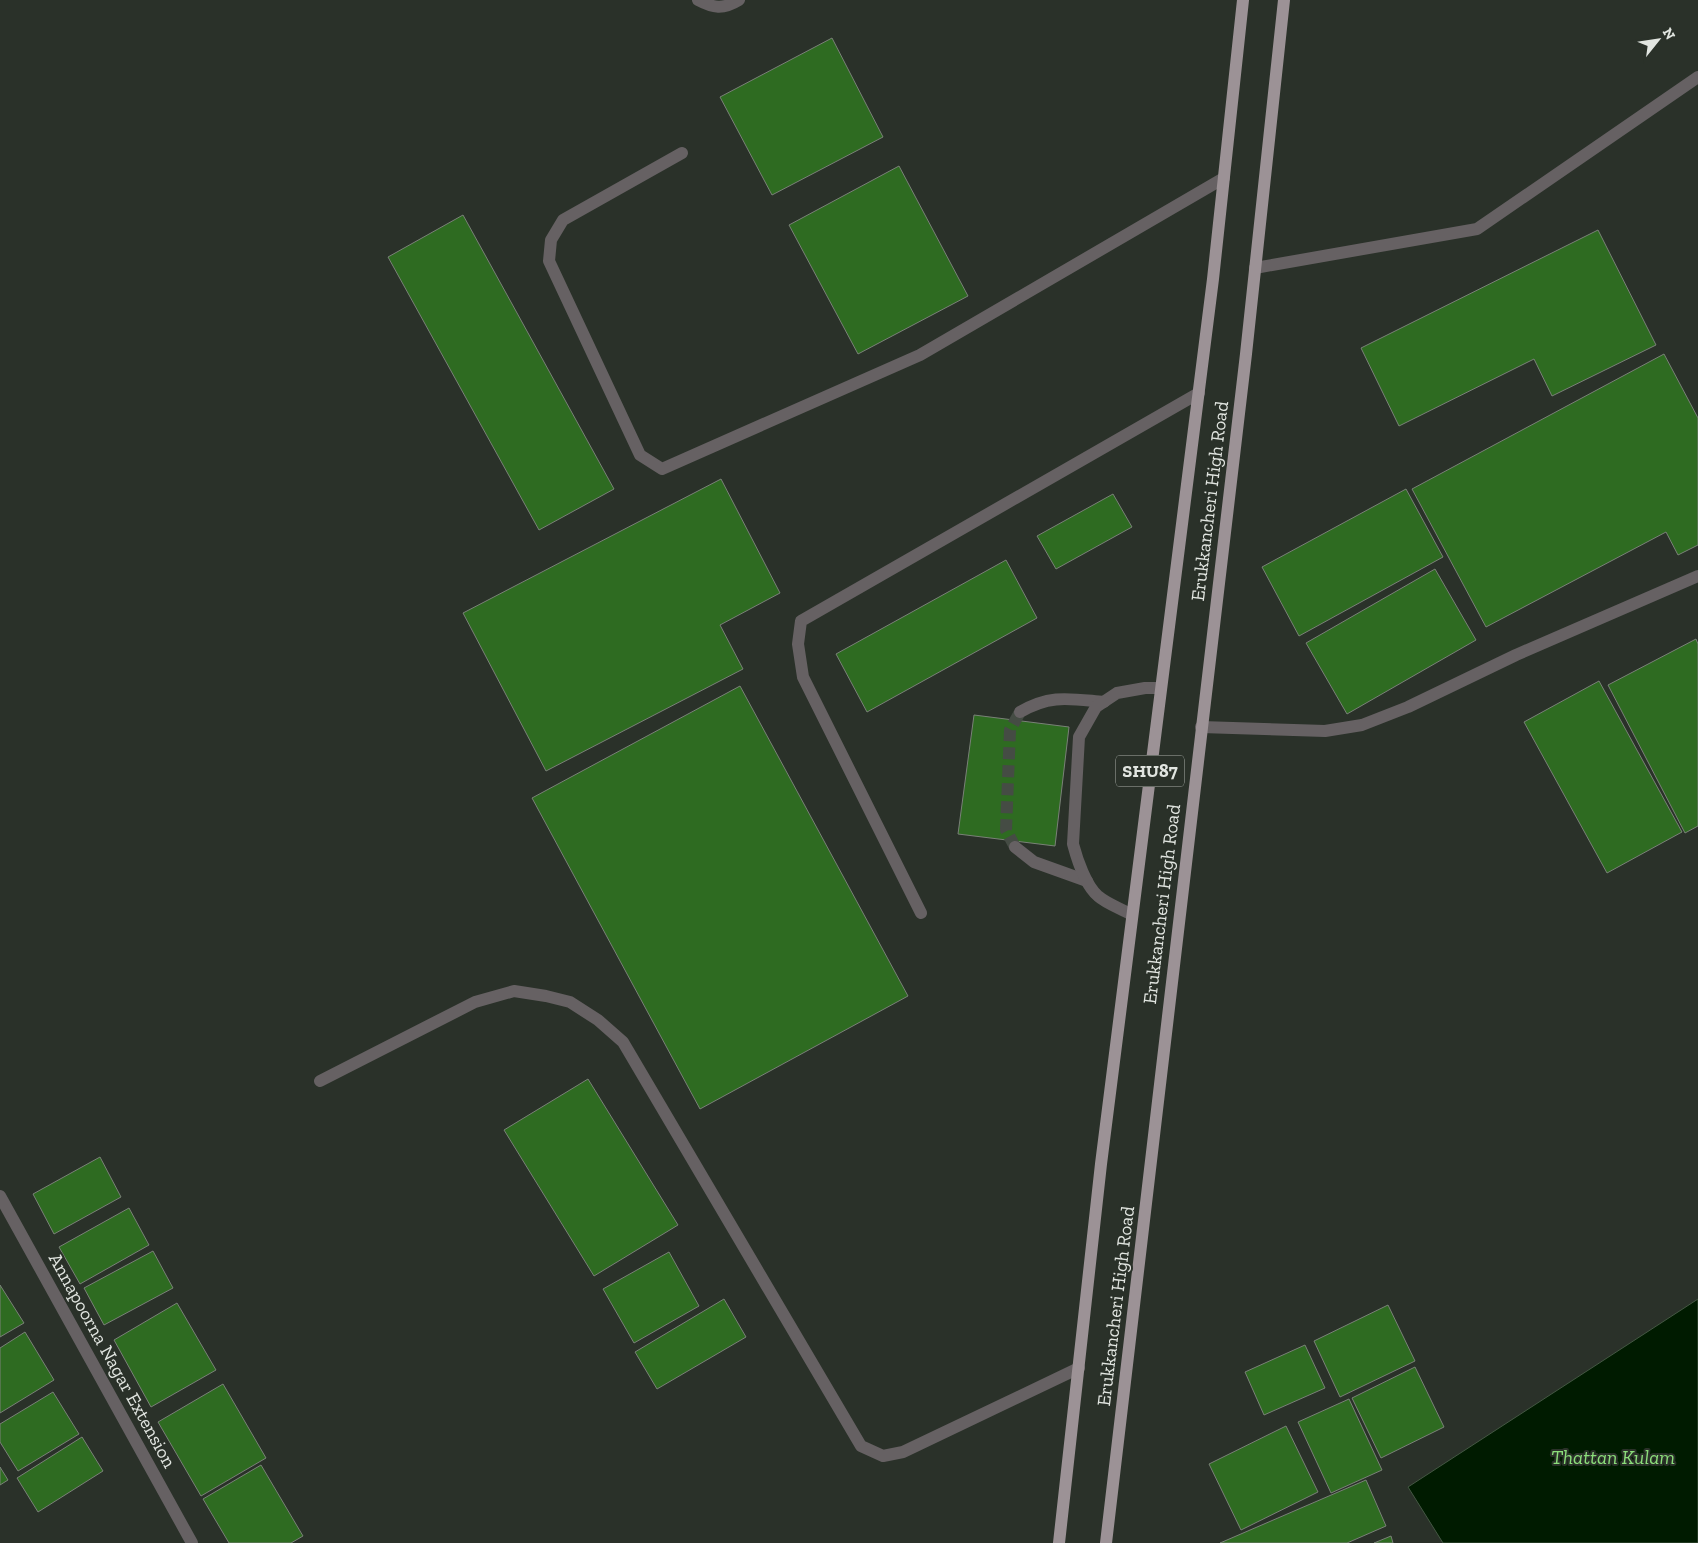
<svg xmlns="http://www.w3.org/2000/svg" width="1698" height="1543" font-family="'Zilla Slab',serif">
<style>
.water{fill:#001b00;stroke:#445843}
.building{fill:#2e6b21;stroke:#7a8178}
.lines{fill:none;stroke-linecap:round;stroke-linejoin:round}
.minor-tunnel{stroke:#454c44;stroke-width:12;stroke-dasharray:12 6;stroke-linecap:butt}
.minor{stroke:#666163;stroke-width:12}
.major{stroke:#9c9296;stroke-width:12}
.labels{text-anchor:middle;stroke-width:4;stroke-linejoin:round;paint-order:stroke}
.shield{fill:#2a3129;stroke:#aaafa9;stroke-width:1}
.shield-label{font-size:18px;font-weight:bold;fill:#e1e5e0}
.street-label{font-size:19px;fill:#e1e5e0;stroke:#2a3129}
.water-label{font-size:20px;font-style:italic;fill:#8bdd7a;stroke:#2a3129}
</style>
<rect width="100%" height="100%" fill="#2a3129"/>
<polygon class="water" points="1698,1299 1698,1543 1443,1543 1408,1487"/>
<g class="building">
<polygon points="832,38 883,137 772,195 720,97"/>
<polygon points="899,166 968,296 858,354 789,225"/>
<polygon points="463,215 614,489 539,530 388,257"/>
<polygon points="1598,230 1656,345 1552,396 1534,359 1399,426 1361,348"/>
<polygon points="1664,354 1698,418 1698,545 1678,555 1666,532 1486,627 1412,489"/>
<polygon points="721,479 780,593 720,625 743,669 546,771 463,613"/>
<polygon points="1406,489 1443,557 1299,636 1262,567"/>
<polygon points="1113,494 1132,527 1056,569 1037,536"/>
<polygon points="1006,560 1037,618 867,712 836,654"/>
<polygon points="1435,569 1476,640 1347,714 1306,643"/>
<polygon points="1696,639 1698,644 1698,826 1685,833 1608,685"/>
<polygon points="1599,681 1682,832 1607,873 1524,722"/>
<polygon points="740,686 908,996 700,1109 532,798"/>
<polygon points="974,715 1069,727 1055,846 958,834"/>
<polygon points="588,1079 678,1225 594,1276 504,1130"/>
<polygon points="100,1157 121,1197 54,1234 33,1194"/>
<polygon points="129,1208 149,1245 80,1284 59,1247"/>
<polygon points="153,1251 173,1288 104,1325 84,1288"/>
<polygon points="669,1252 699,1306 634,1343 603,1289"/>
<polygon points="0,1285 24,1323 0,1337"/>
<polygon points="724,1299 746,1337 657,1389 635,1352"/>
<polygon points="177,1303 216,1370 151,1407 114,1340"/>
<polygon points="1388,1305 1415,1361 1340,1397 1314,1341"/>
<polygon points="25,1332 54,1380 0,1413 0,1348"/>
<polygon points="1305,1345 1325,1388 1264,1415 1245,1372"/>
<polygon points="1415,1367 1444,1427 1381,1458 1352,1398"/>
<polygon points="223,1384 266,1458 201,1496 158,1422"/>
<polygon points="53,1392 79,1434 18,1471 0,1442 0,1424"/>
<polygon points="1349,1399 1382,1470 1331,1493 1298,1422"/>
<polygon points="1286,1426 1318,1492 1241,1530 1209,1464"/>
<polygon points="82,1437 103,1471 38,1512 17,1478"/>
<polygon points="261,1465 303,1536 291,1543 229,1543 203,1499"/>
<polygon points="0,1467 8,1480 0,1485"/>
<polygon points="1366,1480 1386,1526 1347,1543 1220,1543"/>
<polygon points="1391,1536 1393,1543 1374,1543"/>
</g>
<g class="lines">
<polyline class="minor-tunnel" points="1015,847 1006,830 1010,730 1020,712"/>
<g class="minor">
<path d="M698 0C713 8 723 10 739 0"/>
<polyline points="682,153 563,220 551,240 549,261 640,455 662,469 920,355 1224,178"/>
<polyline points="1255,268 1477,229 1698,77"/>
<path d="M1020 712C1051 694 1070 699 1104 702"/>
<polyline points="1201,727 1325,731 1362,725 1408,707 1516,655 1698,576"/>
<polyline points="1015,847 1034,862 1087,881"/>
<polyline points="921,913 803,677 798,644 801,621 1199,393"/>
<path d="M1132 915C1122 909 1107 904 1098 896 1086 886 1077 859 1073 844L1079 737 1096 707 1117 693 1145 688H1161"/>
<polyline points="320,1081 475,1002 514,991 546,996 570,1002 598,1020 623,1042 861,1446 883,1456 903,1452 1079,1368"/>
<polyline points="0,1196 192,1543"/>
</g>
<g class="major">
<polyline points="1059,1543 1101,1164 1213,279 1243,0"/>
<polyline points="1106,1543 1246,354 1284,0"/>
</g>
</g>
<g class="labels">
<rect class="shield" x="1116" y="755.5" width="68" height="31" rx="4"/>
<g class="shield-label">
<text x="1150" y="777">SHU87</text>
</g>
<g class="street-label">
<text transform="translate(1209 501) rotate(-83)" y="7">Erukkancheri High Road</text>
<text transform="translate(1161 904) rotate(-83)" y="7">Erukkancheri High Road</text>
<text transform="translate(1115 1306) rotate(-83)" y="7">Erukkancheri High Road</text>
<text transform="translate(113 1360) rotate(61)" y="7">Annapoorna Nagar Extension</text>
</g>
<g class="water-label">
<text x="1613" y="1464">Thattan Kulam</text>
</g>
</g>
<g transform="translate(1658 40) rotate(60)" stroke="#2a3129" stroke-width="4" paint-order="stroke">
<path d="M0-4L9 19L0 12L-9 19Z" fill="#e1e5e0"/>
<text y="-8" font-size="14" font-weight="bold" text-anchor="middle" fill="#e1e5e0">N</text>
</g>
</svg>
